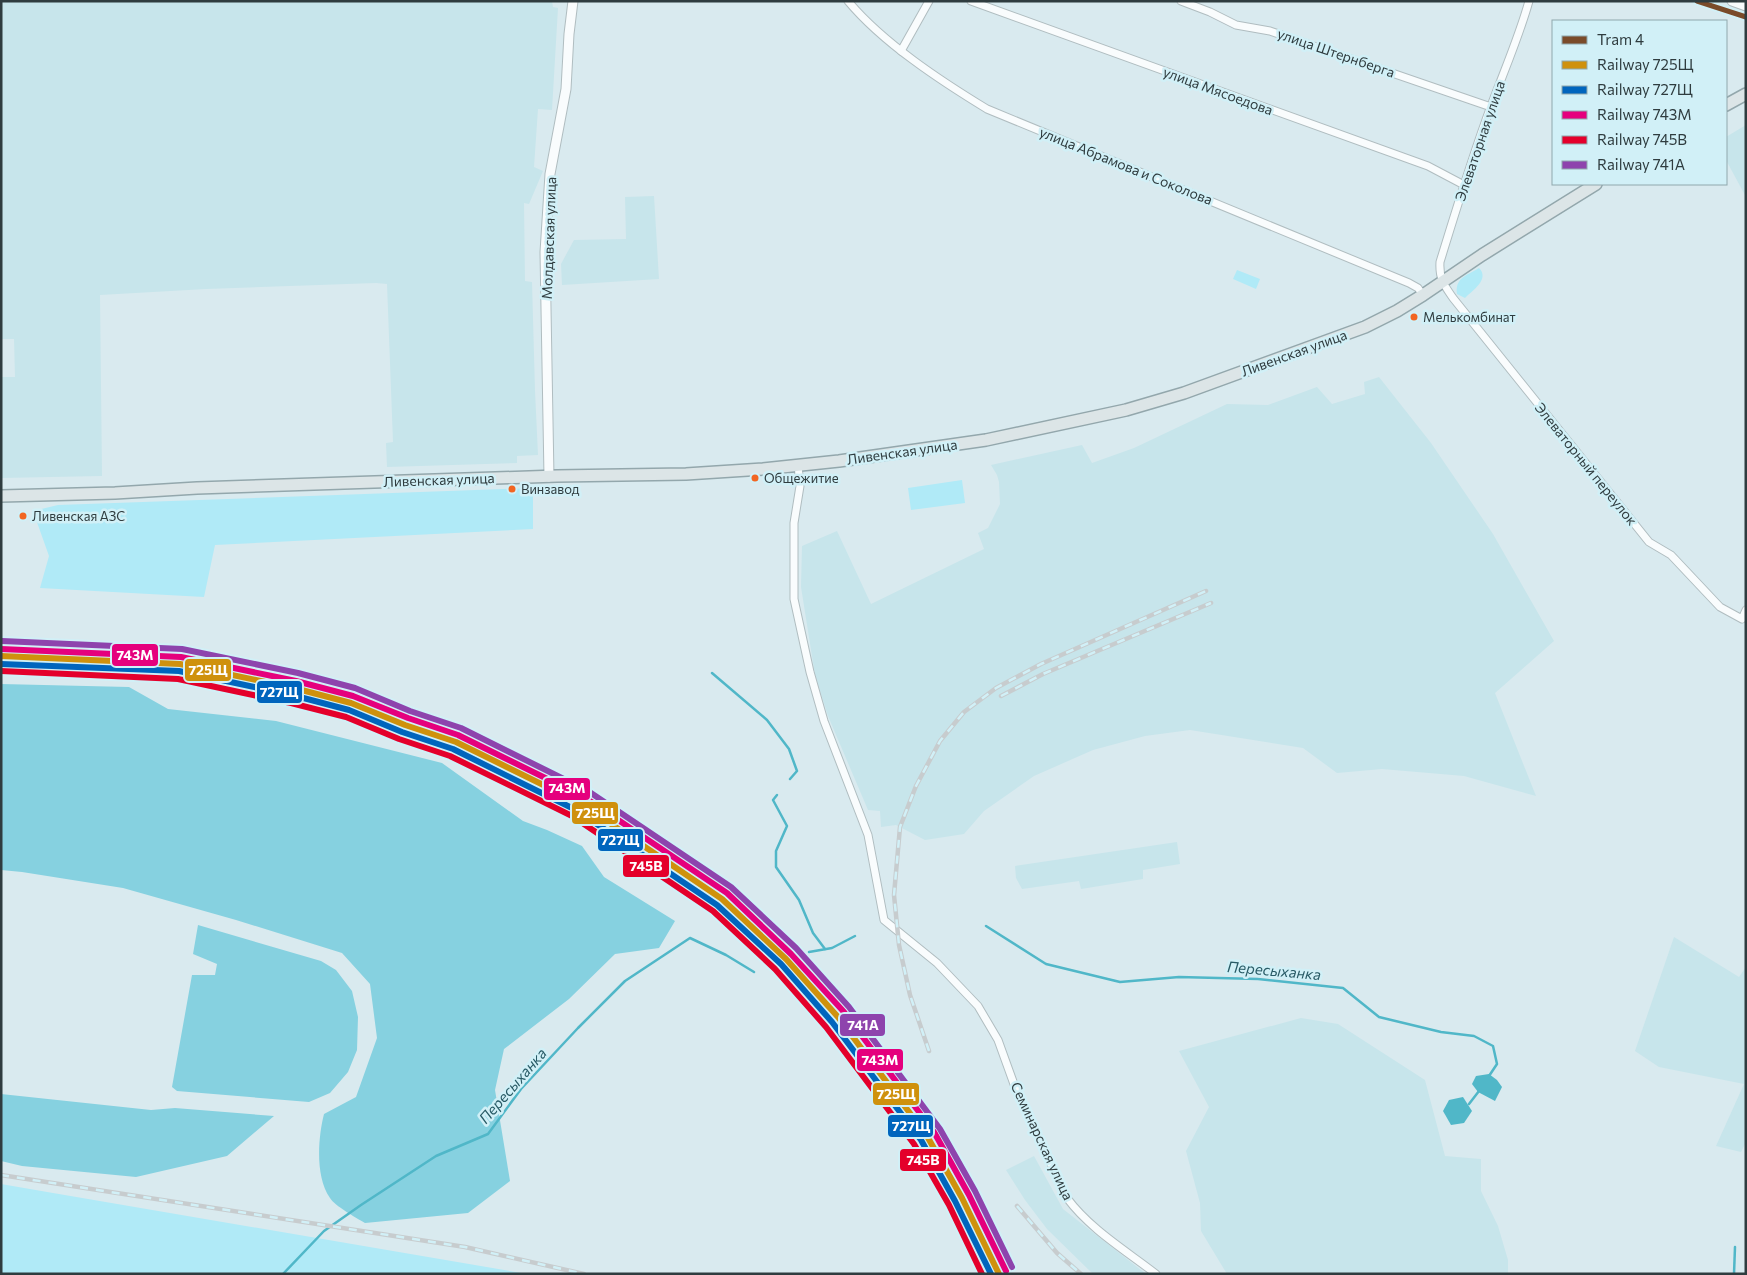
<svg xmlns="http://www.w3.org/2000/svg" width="1747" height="1275" font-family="Commissioner,sans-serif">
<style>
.built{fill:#c7e5eb}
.green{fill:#b0eaf7}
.forest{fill:#86d1e0}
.water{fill:#50b7c8}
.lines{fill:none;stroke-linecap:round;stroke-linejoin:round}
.stream{stroke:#50b7c8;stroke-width:2.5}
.minor-casing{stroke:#b0bdc0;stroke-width:9}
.tertiary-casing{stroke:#b0bdc0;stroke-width:11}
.primary-casing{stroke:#93a7ac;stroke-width:14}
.minor{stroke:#f9fcfd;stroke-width:7}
.tertiary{stroke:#f9fcfd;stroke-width:9}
.primary{stroke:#dce5e7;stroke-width:11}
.rail-casing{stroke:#c7ccce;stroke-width:4.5}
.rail{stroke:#d1f0f7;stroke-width:2.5;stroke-dasharray:8;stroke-linecap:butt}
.rail-1-casing{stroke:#d1f0f7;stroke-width:10}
.rail-2-casing{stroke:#d1f0f7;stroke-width:10}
.rail-3-casing{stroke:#d1f0f7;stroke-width:10}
.rail-4-casing{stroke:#d1f0f7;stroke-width:10}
.rail-5-casing{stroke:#d1f0f7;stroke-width:10}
.rail-1{stroke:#cf910d;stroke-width:6}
.rail-2{stroke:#0065bd;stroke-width:6}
.rail-3{stroke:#e5007d;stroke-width:6}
.rail-4{stroke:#e4002b;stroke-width:6}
.rail-5{stroke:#8e44ad;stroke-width:6}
.tram-1-casing{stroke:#d1f0f7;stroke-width:9}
.tram-1{stroke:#7a4b2a;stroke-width:5}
.bus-dot{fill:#f26522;stroke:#d1f0f7;stroke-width:2}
.labels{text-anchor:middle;stroke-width:5;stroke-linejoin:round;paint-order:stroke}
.bus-label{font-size:13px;fill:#2f3c3f;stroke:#d1f0f7;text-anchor:start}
.street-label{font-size:14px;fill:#2f3c3f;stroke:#d1f0f7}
.water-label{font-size:15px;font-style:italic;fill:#295b66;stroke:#d1f0f7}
.line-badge{stroke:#d1f0f7;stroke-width:2}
.badge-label{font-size:14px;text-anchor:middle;font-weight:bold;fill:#fff}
</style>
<rect width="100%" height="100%" fill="#d9eaef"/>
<g class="built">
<polygon points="1,1 552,1 553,7 558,8 552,110 538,109 534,167 543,171 529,204 524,203 525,281 532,282 535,391 538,455 517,456 517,463 387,467 386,443 393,442 387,284 376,283 206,289 100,295 102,476 1,478 1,377 15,377 14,339 1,339"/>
<polygon points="1746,125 1746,197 1726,160 1726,137"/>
<polygon points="654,196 659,279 562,285 561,264 574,240 626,239 625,197"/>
<polygon points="1379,377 1431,443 1493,534 1554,641 1495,693 1536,796 1464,776 1382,769 1337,773 1303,748 1190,730 1145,736 1093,750 1034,776 984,811 964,834 925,840 896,825 881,827 880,811 868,810 828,716 815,675 801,587 802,546 837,531 871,604 984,549 978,533 988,528 1000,504 999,482 997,475 991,465 1082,445 1092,463 1134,448 1227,404 1268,405 1317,387 1332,404 1365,394 1364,382"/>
<polygon points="1177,842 1180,864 1143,870 1143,879 1081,889 1079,881 1022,889 1016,878 1015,866"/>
<polygon points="1674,937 1739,977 1746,967 1746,1142 1741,1152 1716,1146 1744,1084 1659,1067 1635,1051"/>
<polygon points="1301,1018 1338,1024 1425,1080 1445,1156 1481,1159 1481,1191 1498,1226 1508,1260 1508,1274 1227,1274 1201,1231 1200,1203 1186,1151 1209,1107 1179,1051"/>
<polygon points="1034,1156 1063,1209 1146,1274 1093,1274 1047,1229 1025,1200 1006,1170"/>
</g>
<g class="green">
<path d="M1479 268C1490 279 1473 290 1465 298L1457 294C1455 278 1466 276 1479 268Z"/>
<polygon points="1237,270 1260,279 1256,289 1233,279"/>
<polygon points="962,480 965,503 911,510 908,488"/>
<polygon points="533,488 533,529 215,545 204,597 40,588 49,556 33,511 58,505"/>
<polygon points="1,1184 53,1193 527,1274 1,1274"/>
</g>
<g class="forest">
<path d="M1 684 129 687 168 709 276 721 442 763 523 821 547 830 582 846 604 877 675 921 659 948 615 954 569 999 504 1049 495 1090 510 1181 468 1213 365 1223C355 1217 335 1206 330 1198 315 1176 318 1138 324 1114L356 1097 377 1038 370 984 342 953 236 920 123 888 22 872 1 870Z"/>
<polygon points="198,925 321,961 336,970 352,991 358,1017 357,1050 348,1072 330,1093 309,1102 177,1091 172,1087 192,975 215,975 217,964 193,954"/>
<polygon points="1,1094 151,1110 175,1108 274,1116 227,1156 136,1177 22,1166 1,1161"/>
</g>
<g class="water">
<polygon points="1489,1074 1497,1080 1502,1087 1495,1101 1478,1092 1472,1084 1476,1076"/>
<polygon points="1463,1097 1472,1111 1464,1123 1451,1125 1443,1111 1449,1100"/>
</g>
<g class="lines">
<g class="stream">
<polyline points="712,673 767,720 789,749 797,771 790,779"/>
<polyline points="777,795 773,800 787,826 776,851 776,867 799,900 813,933 825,949"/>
<polyline points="986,926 1046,964 1120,982 1179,977 1258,979 1343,988 1379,1017 1441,1032 1474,1036 1493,1046 1497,1064 1489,1076"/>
<polyline points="809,952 832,948 855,936"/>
<polyline points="1469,1104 1479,1091"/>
<polyline points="283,1274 324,1231 361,1205 436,1156 488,1134 521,1089 578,1028 625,981 690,938 726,955 754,972"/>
<polyline points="1734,1274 1735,1247"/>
</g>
<g class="minor-casing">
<g id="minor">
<path d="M848 1C883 43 941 81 987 109L1409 283 1418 288 1423 295"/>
<polyline points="971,1 1428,166 1464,185"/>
<polyline points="1181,1 1210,12 1236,25 1270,31 1491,107"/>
<path d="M1529 1C1519 37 1504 71 1491 106 1472 157 1456 210 1440 262 1439 279 1444 285 1453 298L1649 542 1671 555 1720 607 1742 619 1746 610"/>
<polyline points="901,51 929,1"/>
<path d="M798 465 800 486 794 523V599L810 672 824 721 868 835 884 920 937 963 978 1006 998 1040 1015 1087 1067 1198C1090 1229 1125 1250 1156 1274"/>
</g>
</g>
<g class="tertiary-casing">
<g id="tertiary">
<polyline points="1732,1 1746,6"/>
<polyline points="549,477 545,252 550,174 566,89 569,34 573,1"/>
</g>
</g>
<g class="primary-casing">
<g id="primary">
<polyline points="1726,105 1746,94"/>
<polyline points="1,496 115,493 197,488 557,476 686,474 763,469 839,461 986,440 1126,410 1184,393 1365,327 1397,311 1423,295 1482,255 1596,184"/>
</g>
</g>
<use href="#minor" class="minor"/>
<use href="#tertiary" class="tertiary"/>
<use href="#primary" class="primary"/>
<g class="rail-casing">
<g id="rail">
<polyline points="1001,696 1043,674 1211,603"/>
<polyline points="929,1051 910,995 899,945 894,895 900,827 916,786 940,741 964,712 996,688 1041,664 1206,591"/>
<polyline points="1,1175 465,1247 584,1274"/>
<polyline points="1017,1206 1057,1253 1081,1274"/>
</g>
</g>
<use href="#rail" class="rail"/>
<g class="rail-1-casing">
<polyline id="rail-1" points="1,656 180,664 294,688 351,703 405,725 456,742 580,803 722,899 786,959 838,1017 927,1136 962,1198 999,1274"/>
</g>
<g class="rail-2-casing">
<polyline id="rail-2" points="1,664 179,671 292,695 349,710 402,732 453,749 576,810 717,905 781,964 832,1022 921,1140 955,1201 991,1274"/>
</g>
<g class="rail-3-casing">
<polyline id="rail-3" points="1,649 181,657 296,681 353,696 408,718 458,735 584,797 727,893 791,954 844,1012 934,1132 969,1195 1006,1271"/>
</g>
<g class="rail-4-casing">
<polyline id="rail-4" points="1,671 178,679 291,703 346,717 399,739 450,756 572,816 713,911 775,969 826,1027 914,1144 949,1205 982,1274"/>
</g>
<g class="rail-5-casing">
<polyline id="rail-5" points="2,641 182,649 298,673 355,688 410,711 461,728 588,791 731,887 796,948 849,1007 940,1129 975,1191 1012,1267"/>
</g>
<use href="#rail-1" class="rail-1"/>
<use href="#rail-2" class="rail-2"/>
<use href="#rail-3" class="rail-3"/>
<use href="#rail-4" class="rail-4"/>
<use href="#rail-5" class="rail-5"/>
<g class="tram-1-casing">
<polyline id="tram-1" points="1697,1 1746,17"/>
</g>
<use href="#tram-1" class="tram-1"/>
</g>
<g class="bus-dot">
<circle cx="1414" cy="317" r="4.5"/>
<circle cx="755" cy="478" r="4.5"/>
<circle cx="512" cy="489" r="4.5"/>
<circle cx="23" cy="516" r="4.5"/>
</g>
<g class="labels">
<g class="bus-label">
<text x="1423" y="322">Мелькомбинат</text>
<text x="764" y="483">Общежитие</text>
<text x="521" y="494">Винзавод</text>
<text x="32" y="521">Ливенская АЗС</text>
</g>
<g class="street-label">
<text transform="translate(1336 53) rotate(19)" y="5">улица Штернберга</text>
<text transform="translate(1218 91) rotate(20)" y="5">улица Мясоедова</text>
<text transform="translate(1480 141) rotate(-71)" y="5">Элеваторная улица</text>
<text transform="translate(1126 166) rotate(22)" y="5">улица Абрамова и Соколова</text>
<text transform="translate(549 238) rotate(-88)" y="5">Молдавская улица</text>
<text transform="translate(1294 353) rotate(-20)" y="5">Ливенская улица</text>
<text transform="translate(902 452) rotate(-8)" y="5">Ливенская улица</text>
<text transform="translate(1586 464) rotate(51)" y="5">Элеваторный переулок</text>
<text transform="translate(439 480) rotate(-2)" y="5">Ливенская улица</text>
<text transform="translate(1042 1141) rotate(65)" y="5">Семинарская улица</text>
</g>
<g class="water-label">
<text transform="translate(1274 971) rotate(5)" y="5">Пересыханка</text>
<text transform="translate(513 1086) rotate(-49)" y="5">Пересыханка</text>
</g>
</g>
<g class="line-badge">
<rect x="111" y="643" width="48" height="24" rx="5" fill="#e5007d"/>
<rect x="184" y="658" width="48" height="24" rx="5" fill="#cf910d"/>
<rect x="256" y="680" width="47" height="24" rx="5" fill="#0065bd"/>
<rect x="543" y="777" width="48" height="24" rx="5" fill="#e5007d"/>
<rect x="571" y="801" width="48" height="24" rx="5" fill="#cf910d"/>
<rect x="597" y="828" width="47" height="24" rx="5" fill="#0065bd"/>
<rect x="622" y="854" width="48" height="24" rx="5" fill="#e4002b"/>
<rect x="839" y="1013" width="47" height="24" rx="5" fill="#8e44ad"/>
<rect x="856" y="1048" width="48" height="24" rx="5" fill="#e5007d"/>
<rect x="872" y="1082" width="48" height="24" rx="5" fill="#cf910d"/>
<rect x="887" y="1114" width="47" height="24" rx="5" fill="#0065bd"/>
<rect x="899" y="1148" width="48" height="24" rx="5" fill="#e4002b"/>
</g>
<g class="badge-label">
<text x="135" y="660">743М</text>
<text x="208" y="675">725Щ</text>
<text x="279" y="697">727Щ</text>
<text x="567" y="793">743М</text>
<text x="595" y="818">725Щ</text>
<text x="620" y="845">727Щ</text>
<text x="646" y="871">745В</text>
<text x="863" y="1030">741А</text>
<text x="880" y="1065">743М</text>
<text x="896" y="1099">725Щ</text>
<text x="911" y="1131">727Щ</text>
<text x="923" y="1165">745В</text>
</g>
<rect width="1747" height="1275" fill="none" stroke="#2f3c3f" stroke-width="5"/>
<rect x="1552" y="20" width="175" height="165" fill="#d1f0f7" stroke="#90a8ad"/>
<rect x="1562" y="36" width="25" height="8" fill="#7a4b2a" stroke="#90a8ad"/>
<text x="1597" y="45" font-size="15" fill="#2f3c3f">Tram 4</text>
<rect x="1562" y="61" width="25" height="8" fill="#cf910d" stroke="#90a8ad"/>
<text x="1597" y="70" font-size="15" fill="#2f3c3f">Railway 725Щ</text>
<rect x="1562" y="86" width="25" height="8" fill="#0065bd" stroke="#90a8ad"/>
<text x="1597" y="95" font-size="15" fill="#2f3c3f">Railway 727Щ</text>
<rect x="1562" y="111" width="25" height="8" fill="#e5007d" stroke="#90a8ad"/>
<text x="1597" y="120" font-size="15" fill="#2f3c3f">Railway 743М</text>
<rect x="1562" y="136" width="25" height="8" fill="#e4002b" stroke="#90a8ad"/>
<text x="1597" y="145" font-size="15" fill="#2f3c3f">Railway 745В</text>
<rect x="1562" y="161" width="25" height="8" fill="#8e44ad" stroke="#90a8ad"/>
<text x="1597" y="170" font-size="15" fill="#2f3c3f">Railway 741А</text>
</svg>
